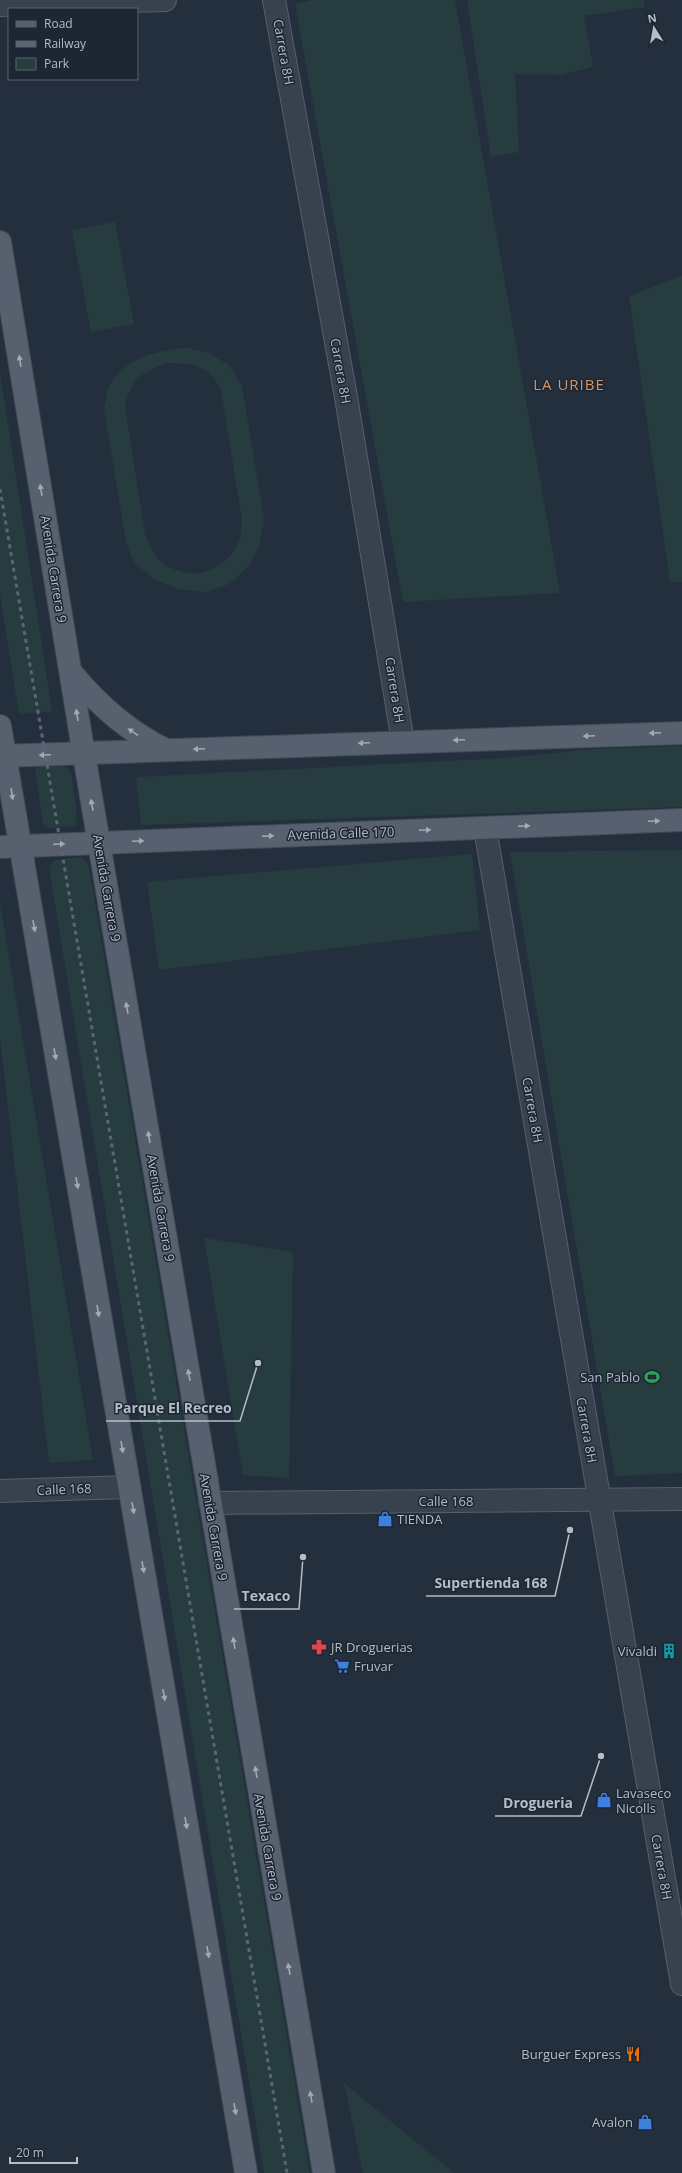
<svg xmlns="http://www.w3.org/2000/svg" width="682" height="2173" font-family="'Open Sans',sans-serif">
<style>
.green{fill:#263c3f;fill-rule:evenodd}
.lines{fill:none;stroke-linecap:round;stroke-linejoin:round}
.minor-casing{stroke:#565f6c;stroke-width:24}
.major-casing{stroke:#414a57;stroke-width:24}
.minor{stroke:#38414e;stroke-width:22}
.major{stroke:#56606e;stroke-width:22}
.rail{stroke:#5a6575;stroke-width:3;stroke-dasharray:4 4;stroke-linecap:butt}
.oneway{fill:#a1aab7}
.labels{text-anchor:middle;stroke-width:3;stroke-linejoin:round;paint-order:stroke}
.street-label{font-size:13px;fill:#b4bcc9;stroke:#1d2633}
.poi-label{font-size:13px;fill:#b4bcc9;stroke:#1d2633;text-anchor:end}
.quarter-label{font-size:15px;letter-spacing:1px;fill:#d59563;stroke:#1d2633}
.leader{fill:none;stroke:#b4bcc9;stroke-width:1.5}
.callout-dot{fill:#b4bcc9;stroke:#1d2633;stroke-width:1.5}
.callout-label{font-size:14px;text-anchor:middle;font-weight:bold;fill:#b4bcc9;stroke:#1d2633;stroke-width:3;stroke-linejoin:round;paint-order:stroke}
</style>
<rect width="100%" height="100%" fill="#242f3e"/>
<g class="green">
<polygon points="311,0 455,0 560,593 403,602 295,4"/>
<polygon points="467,0 644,0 644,7 584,16 593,67 561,75 515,74 519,152 491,157"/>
<polygon points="115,222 134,324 91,332 72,230"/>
<polygon points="682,276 682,582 670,582 629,296"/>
<path d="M187 348 209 353 230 366 242 386 264 520 259 545 248 567 229 584 205 592 178 589 154 579 134 563 126 542 104 408C106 402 106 393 109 387 123 358 158 350 187 348ZM168 363C194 363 210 366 221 390L242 520C241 526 242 535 239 541 227 567 201 581 174 569 170 567 166 566 163 563 154 556 150 545 145 535L125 406C131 378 142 372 168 363Z"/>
<polygon points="0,373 52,711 19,714 0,594"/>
<polygon points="682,746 682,807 141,825 136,777 505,758 594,749"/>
<polygon points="60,765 68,768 72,775 77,820 74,826 48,828 43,824 35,770 37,767"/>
<polygon points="682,850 682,1473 615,1476 510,852"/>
<polygon points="472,854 480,930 159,970 147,882"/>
<polygon points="81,857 86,861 89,867 310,2173 264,2173 49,868 54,860"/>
<polygon points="0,902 0,903 93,1460 49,1463 0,1038"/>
<polygon points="204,1238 293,1252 289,1478 243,1475"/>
<polygon points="344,2083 454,2173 363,2173"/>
</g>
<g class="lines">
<g class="minor-casing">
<g id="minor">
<polyline points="274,0 346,397 403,742"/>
<polyline points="0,5 165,0"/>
<polyline points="485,828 682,1984"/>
<polyline points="0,1491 129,1487"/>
<polyline points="210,1503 682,1499"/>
</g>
</g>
<g class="major-casing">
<g id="major">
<polyline points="0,242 80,731 324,2173"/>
<path d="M71 672C98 705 127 731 166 750"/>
<polyline points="0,726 246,2173"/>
<polyline points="0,756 682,733"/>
<polyline points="0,847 682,820"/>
</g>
</g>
<use href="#minor" class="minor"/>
<use href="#major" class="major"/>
<polyline class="rail" points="0,489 287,2173"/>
</g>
<defs><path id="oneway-solid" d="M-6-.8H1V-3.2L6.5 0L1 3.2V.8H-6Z"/></defs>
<g class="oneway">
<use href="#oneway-solid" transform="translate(20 361) rotate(-99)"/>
<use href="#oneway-solid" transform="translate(41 490) rotate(-99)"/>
<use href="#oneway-solid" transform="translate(77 715) rotate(-99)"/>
<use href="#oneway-solid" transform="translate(133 732) rotate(-146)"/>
<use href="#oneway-solid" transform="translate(655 733) rotate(178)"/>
<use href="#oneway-solid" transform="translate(589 736) rotate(178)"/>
<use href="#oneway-solid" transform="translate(459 740) rotate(178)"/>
<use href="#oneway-solid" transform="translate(364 743) rotate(178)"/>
<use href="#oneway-solid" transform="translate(199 749) rotate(178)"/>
<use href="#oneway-solid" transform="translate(45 755) rotate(178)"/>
<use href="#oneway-solid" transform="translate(12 794) rotate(81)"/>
<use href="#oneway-solid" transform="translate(92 805) rotate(-100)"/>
<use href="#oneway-solid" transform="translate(654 821) rotate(-2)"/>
<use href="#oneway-solid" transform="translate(524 826) rotate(-2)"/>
<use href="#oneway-solid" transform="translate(425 830) rotate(-2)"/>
<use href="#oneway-solid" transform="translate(268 836) rotate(-2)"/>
<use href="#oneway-solid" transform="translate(138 841) rotate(-2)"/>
<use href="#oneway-solid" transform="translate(59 844) rotate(-2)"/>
<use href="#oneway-solid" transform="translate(34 926) rotate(80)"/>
<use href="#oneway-solid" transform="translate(127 1008) rotate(-100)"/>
<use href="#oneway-solid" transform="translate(55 1054) rotate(80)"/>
<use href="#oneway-solid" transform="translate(149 1137) rotate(-100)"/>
<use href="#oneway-solid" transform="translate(77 1183) rotate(80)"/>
<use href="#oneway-solid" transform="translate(98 1311) rotate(80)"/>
<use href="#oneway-solid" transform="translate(189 1375) rotate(-100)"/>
<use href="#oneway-solid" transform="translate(122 1447) rotate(80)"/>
<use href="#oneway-solid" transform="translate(133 1508) rotate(80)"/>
<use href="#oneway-solid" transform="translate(143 1567) rotate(80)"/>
<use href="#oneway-solid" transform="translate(234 1643) rotate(-100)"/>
<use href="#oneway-solid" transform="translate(164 1695) rotate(80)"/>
<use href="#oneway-solid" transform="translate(256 1772) rotate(-100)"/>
<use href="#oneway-solid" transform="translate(186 1823) rotate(80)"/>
<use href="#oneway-solid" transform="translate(208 1952) rotate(80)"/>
<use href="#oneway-solid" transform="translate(289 1969) rotate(-100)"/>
<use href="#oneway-solid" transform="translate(311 2097) rotate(-100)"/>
<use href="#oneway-solid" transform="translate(235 2109) rotate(80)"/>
</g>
<defs>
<g id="stadium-bare" transform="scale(1.2)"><path d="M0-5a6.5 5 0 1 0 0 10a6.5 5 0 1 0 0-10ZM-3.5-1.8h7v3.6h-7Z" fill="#2e9e5b" stroke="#1d2633" stroke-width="2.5" paint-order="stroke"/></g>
<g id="shop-bare" transform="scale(1.2)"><path d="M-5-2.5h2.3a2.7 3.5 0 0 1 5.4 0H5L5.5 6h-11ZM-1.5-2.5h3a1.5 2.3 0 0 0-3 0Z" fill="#3f7fe0" stroke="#1d2633" stroke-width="2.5" paint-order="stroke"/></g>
<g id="pharmacy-bare" transform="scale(1.2)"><path d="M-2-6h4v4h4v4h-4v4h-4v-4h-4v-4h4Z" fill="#e0444e" stroke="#1d2633" stroke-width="2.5" paint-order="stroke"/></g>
<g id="building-bare" transform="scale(1.2)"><path d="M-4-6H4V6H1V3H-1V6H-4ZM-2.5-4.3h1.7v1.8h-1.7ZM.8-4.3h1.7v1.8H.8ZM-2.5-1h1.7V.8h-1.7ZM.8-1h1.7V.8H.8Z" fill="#0f9aa8" stroke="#1d2633" stroke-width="2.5" paint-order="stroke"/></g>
<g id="supermarket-bare" transform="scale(1.2)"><path d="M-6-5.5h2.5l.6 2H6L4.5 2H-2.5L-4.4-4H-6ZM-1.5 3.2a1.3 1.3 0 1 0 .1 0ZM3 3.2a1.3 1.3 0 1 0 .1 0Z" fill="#3f7fe0" stroke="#1d2633" stroke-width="2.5" paint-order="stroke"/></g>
<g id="restaurant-bare" transform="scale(1.2)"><path d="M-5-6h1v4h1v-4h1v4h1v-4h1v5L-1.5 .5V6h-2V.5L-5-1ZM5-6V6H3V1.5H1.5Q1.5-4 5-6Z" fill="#e8710a" stroke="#1d2633" stroke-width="2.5" paint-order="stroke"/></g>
</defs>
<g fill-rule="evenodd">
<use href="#stadium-bare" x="652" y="1377"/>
<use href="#shop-bare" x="385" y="1519"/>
<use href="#pharmacy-bare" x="319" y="1647"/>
<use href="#building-bare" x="669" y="1651"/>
<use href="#supermarket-bare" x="342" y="1666"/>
<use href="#shop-bare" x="604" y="1800"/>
<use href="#restaurant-bare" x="633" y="2054"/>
<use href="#shop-bare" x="645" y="2122"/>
</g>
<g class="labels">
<g class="street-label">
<text transform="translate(284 52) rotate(80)" y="5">Carrera 8H</text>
<text transform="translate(341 371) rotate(80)" y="5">Carrera 8H</text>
<text transform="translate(54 569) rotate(81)" y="5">Avenida Carrera 9</text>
<text transform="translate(395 690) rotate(81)" y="5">Carrera 8H</text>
<text transform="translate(341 833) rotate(-2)" y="5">Avenida Calle 170</text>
<text transform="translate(107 888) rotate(80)" y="5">Avenida Carrera 9</text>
<text transform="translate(533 1110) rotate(80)" y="5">Carrera 8H</text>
<text transform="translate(161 1208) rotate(80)" y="5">Avenida Carrera 9</text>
<text transform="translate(587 1430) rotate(80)" y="5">Carrera 8H</text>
<text transform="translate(64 1489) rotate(-2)" y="5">Calle 168</text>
<text x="446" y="1506">Calle 168</text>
<text transform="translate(214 1527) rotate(80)" y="5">Avenida Carrera 9</text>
<text transform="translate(268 1847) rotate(80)" y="5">Avenida Carrera 9</text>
<text transform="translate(662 1867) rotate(80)" y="5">Carrera 8H</text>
</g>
<g class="poi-label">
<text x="640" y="1382">San Pablo</text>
<text x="397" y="1524" text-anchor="start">TIENDA</text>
<text x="331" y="1652" text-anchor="start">JR Droguerias</text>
<text x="657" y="1656">Vivaldi</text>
<text x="354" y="1671" text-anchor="start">Fruvar</text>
<text x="616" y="1798" text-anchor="start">Lavaseco<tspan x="616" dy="15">Nicolls</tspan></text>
<text x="621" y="2059">Burguer Express</text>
<text x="633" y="2127">Avalon</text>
</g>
<g class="quarter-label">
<text x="569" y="390">LA URIBE</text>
</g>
</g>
<path class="leader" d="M258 1363L240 1421H106M570 1530L555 1596H426M303 1557L299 1609H234M601 1756L581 1816H495"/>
<g class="callout-dot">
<circle cx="258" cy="1363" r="4"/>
<circle cx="570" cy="1530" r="4"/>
<circle cx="303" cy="1557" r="4"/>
<circle cx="601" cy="1756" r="4"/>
</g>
<g class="callout-label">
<text x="173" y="1413">Parque El Recreo</text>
<text x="491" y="1588">Supertienda 168</text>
<text x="266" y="1601">Texaco</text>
<text x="538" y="1808">Drogueria</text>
</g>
<rect x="8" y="8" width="130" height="72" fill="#1d2633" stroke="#59626f"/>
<rect x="16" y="21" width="20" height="6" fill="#56606e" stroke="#59626f"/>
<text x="44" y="28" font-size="12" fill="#b4bcc9">Road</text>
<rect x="16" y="41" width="20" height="6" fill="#5a6575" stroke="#59626f"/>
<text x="44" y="48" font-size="12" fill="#b4bcc9">Railway</text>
<rect x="16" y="58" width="20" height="12" fill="#263c3f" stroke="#59626f"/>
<text x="44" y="68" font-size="12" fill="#b4bcc9">Park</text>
<g transform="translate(654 28) rotate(349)" stroke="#1d2633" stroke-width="3" paint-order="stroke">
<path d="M0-3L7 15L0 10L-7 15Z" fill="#b4bcc9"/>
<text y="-6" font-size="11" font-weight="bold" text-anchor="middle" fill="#b4bcc9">N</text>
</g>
<path d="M10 2157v6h67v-6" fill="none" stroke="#b4bcc9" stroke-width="2"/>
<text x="16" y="2157" font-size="12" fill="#b4bcc9" stroke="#1d2633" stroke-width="3" paint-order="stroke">20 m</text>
</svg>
